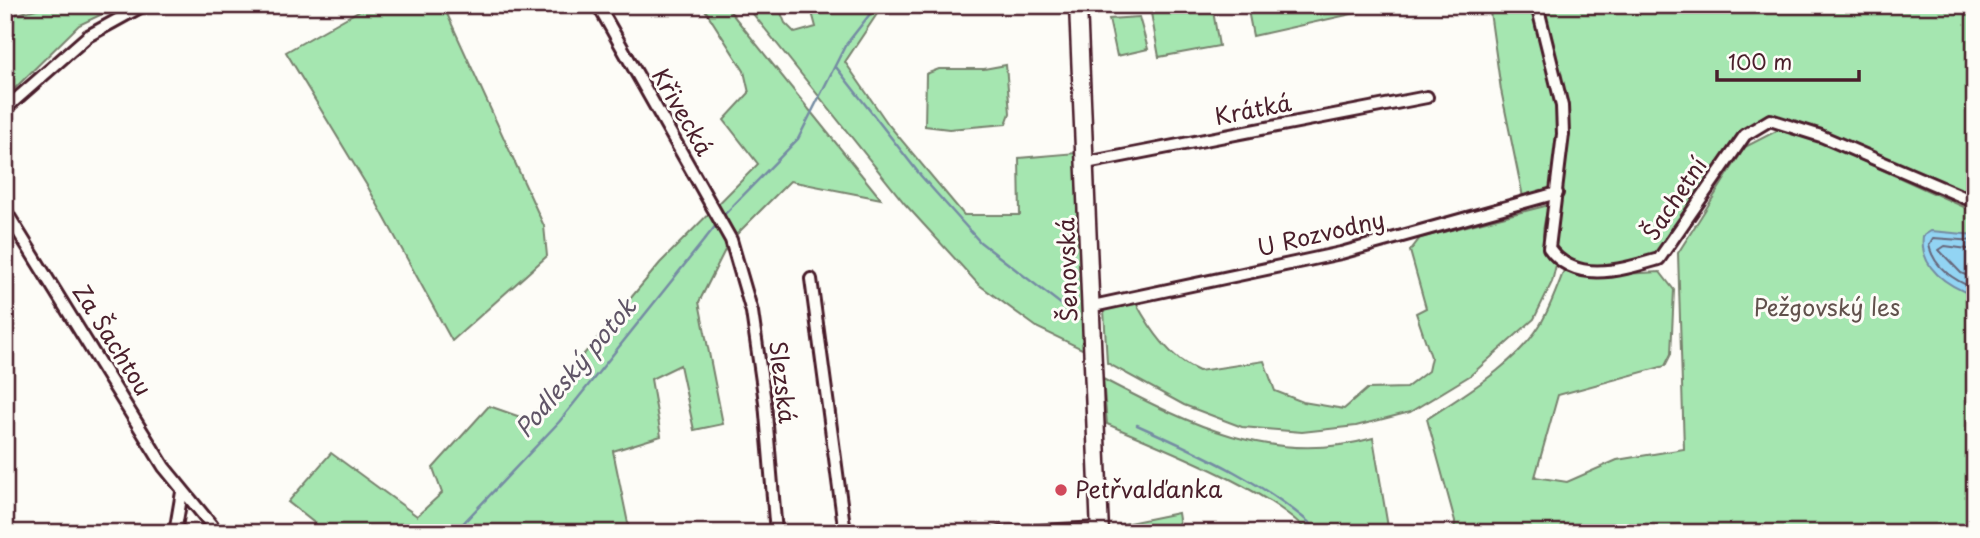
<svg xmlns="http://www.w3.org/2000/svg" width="1980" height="538" font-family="'Playpen Sans',sans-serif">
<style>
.green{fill:#a5e6b0;stroke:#78826e;stroke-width:2}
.water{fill:#92d4f3;stroke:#758ca3;stroke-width:2}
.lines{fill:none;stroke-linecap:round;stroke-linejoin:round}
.shore{stroke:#67677b;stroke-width:2}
.stream{stroke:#758ca3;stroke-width:2.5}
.minor-casing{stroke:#4a1f2b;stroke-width:16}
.secondary-casing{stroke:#4a1f2b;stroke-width:21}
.minor{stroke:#fdfcf7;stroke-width:10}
.secondary{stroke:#fdfcf7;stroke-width:16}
.poi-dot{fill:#d1495b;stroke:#fdfcf7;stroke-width:2.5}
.labels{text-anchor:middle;stroke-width:6;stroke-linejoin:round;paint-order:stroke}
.street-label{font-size:23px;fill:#4a1f2b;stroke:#fdfcf7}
.park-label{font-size:23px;fill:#61514c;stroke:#fdfcf7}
.poi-label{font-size:23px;fill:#4a1f2b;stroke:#fdfcf7;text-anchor:start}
.water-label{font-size:24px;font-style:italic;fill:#605567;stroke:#fdfcf7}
</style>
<rect width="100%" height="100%" fill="#fdfcf7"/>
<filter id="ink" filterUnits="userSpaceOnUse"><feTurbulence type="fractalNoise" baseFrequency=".0143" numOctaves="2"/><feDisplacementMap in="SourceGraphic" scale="14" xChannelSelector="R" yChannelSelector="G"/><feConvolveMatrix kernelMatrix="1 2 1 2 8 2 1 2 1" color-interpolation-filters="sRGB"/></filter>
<g filter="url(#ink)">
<g class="green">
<polygon points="52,5 121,5 79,25 5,98 5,17"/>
<polygon points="369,5 443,5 544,226 547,256 452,341 369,189 286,52"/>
<polygon points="702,5 725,5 881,199 790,181 729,242 699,302 723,424 694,430 680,365 651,379 661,436 613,451 630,533 327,533 288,502 331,453 417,516 442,493 433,468 489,406 529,420 660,263 758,164 724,120 749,93 744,71"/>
<polygon points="746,5 778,5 785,23 795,33 816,27 810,5 883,5 845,62 888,124 964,215 1020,215 1019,158 1076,153 1084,350 1038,328 978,284 905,204"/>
<polygon points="1194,5 1212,5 1219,46 1159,57 1151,13"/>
<polygon points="1247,5 1392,5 1253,36"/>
<polygon points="1489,5 1975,5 1975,202 1770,120 1745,135 1659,259 1581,271 1549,248 1556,194 1524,202 1501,90"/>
<polygon points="1139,17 1148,49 1117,56 1109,19"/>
<polygon points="1006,65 1010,113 1006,124 949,129 925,126 926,74 939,69 984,69"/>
<path d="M1778 130 1821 142 1975 212V533H1454L1455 521 1427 419C1466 393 1515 365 1540 325 1550 308 1557 288 1564 270L1585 276 1660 272 1674 290 1671 354 1665 366 1558 395 1535 477 1567 482 1617 460 1684 449 1678 253 1745 147Z"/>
<path d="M1549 205C1541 231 1539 243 1556 265L1552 282 1534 319 1471 375 1410 412 1356 426 1302 432 1242 427 1184 405 1107 363 1104 310 1136 303C1151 330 1170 359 1199 371L1264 361 1275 391 1303 402 1344 409 1367 389 1406 388 1428 371 1431 357 1416 313 1426 308 1410 251 1420 238Z"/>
<path d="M1103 379C1189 424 1273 467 1373 438L1389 533H1309C1272 490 1160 447 1107 424Z"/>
<polygon points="1178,513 1181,533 1119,533 1119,525"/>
</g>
<path class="water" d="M1931 231 1975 235V296C1948 286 1919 268 1923 236Z"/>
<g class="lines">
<g class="shore">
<path d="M1975 241 1933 238 1929 245C1934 268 1954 280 1975 289"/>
<polyline points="1975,250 1945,246 1939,250 1961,273 1975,279"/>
</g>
<g class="stream">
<polyline points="836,67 921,176 980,242 1066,308"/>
<polyline points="721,218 798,139 845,46 877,5"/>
<path d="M1137 425C1202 454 1268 484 1321 533"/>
<polyline points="454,533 559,422 717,224"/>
</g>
<g class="minor-casing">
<g id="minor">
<polyline points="598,5 731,240 752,312 765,402 776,533"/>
<path d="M1537 5 1562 106 1563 134 1549 248C1575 285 1621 270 1659 259L1745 135 1770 120 1821 136 1975 202"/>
<polyline points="5,109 88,36 144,5"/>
<polyline points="1086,163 1427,97"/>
<polyline points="5,210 164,467 218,533"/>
<polyline points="811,279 845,533"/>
<polyline points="1093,306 1341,253 1557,193"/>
<polyline points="175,533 182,492"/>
<polyline points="999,533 1100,528"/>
</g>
</g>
<g class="secondary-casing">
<polyline id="secondary" points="1078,5 1100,533"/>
</g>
<use href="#minor" class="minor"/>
<use href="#secondary" class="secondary"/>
</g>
</g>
<circle class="poi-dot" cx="1061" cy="490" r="7"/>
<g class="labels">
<g class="street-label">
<text transform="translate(1253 110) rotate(-11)" y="8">Krátká</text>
<text transform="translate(682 112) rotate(60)" y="8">Křivecká</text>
<text transform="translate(1675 199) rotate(-56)" y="8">Šachetní</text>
<text transform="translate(1321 234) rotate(-13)" y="8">U Rozvodny</text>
<text transform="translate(1068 270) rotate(-92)" y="8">Šenovská</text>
<text transform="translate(112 340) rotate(58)" y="8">Za Šachtou</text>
<text transform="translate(782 382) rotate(83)" y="8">Slezská</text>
</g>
<g class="park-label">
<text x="1827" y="316">Pežgovský les</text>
</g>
<g class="poi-label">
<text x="1075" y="498">Petřvalďanka</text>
</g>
<g class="water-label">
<text transform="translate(576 368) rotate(-50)" y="8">Podleský potok</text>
</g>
</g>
<rect width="1980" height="538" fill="none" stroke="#fdfcf7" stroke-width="28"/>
<rect x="14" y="14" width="1952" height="510" fill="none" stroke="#4a1f2b" stroke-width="2.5" filter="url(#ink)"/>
<path d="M1717 70v10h142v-10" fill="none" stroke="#4a1f2b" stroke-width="3.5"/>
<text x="1728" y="70" font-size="21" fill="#4a1f2b" stroke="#fdfcf7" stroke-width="5" paint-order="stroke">100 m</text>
</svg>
